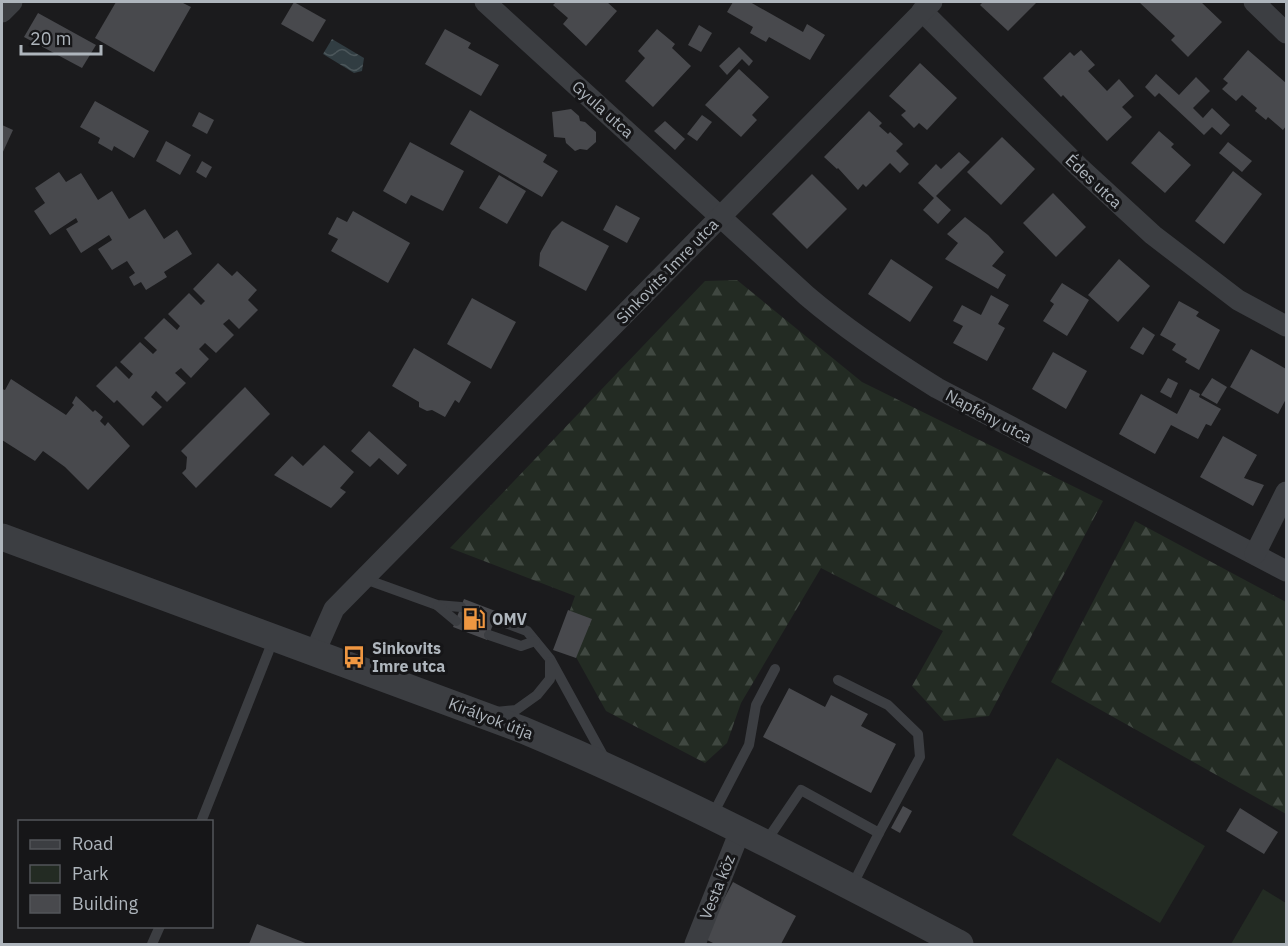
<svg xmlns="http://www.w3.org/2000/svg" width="1288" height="946" font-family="'IBM Plex Sans',sans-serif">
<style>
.forest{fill:url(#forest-firs)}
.park{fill:#232b23}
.water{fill:url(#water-waves)}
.building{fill:#48494d}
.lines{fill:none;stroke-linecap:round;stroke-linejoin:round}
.service{stroke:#3c3e42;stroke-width:10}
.minor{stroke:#3c3e42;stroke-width:21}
.tertiary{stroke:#3c3e42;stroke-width:27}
.labels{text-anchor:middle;stroke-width:6;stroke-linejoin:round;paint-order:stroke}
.street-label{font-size:16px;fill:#aeb5bc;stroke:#161618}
.poi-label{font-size:16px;font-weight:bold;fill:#aeb5bc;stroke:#161618;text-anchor:start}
</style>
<defs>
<pattern id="forest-firs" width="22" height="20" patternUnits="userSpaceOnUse" patternTransform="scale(1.5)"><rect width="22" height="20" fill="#232b23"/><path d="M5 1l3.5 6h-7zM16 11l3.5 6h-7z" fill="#404841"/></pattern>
<pattern id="water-waves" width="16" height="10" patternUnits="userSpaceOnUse" patternTransform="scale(1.5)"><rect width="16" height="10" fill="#313d42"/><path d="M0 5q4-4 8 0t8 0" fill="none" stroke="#4c575b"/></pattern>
</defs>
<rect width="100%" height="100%" fill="#1b1b1d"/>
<g class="forest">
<polygon points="737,280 862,382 1103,501 989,716 944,721 912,686 943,631 821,568 741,703 727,743 705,763 606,711 562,632 575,596 450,548 705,281"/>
<polygon points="1135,521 1286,602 1286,814 1051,682"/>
</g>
<g class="park">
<polygon points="1057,758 1205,846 1160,923 1012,835"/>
<polygon points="1263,889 1286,903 1286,944 1231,944"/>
</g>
<polygon class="water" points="332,39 364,58 362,71 354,73 323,54"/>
<g class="building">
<polygon points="116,2 181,2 191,7 154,72 95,38"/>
<polygon points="294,2 326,20 313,42 281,24"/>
<polygon points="556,2 607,2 617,11 586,46 563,24 568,18 553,5"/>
<polygon points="733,2 750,2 803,32 807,24 825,35 810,60 769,37 766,42 750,33 753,27 727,12"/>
<polygon points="983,2 1037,2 1008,31 980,5"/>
<polygon points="1139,2 1201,2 1222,22 1188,57 1171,40 1175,36"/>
<polygon points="38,13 96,45 82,68 24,37"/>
<polygon points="699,25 712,33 701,52 688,45"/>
<polygon points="445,29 471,43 468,48 499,65 481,96 425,64"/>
<polygon points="657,29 675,44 672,48 691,66 653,107 625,81 645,58 638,51"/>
<polygon points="739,47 753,61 749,66 742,59 727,75 719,66"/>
<polygon points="1081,50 1095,65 1088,71 1107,91 1119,79 1134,96 1122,107 1132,117 1107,141 1063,95 1061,97 1043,78 1070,52 1074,56"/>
<polygon points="1248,50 1286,83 1286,126 1283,130 1268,117 1266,120 1255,111 1257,108 1242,95 1236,101 1222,89 1228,83 1223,79"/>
<polygon points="920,63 957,98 927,130 919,123 914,128 901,115 906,111 889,96"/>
<polygon points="739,69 769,97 752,115 757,120 741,137 705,105"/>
<polygon points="1156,74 1179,95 1196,77 1210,91 1193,108 1203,118 1212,108 1230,125 1221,135 1212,127 1204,135 1159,93 1155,97 1145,87"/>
<polygon points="95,101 149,131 134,158 114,146 112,151 98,143 100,138 80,127"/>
<polygon points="571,109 579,116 580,121 585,122 596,132 596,142 587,150 580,149 575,151 566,143 565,138 554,137 552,112"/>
<polygon points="470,110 547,155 543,162 558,171 542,197 450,144"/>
<polygon points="869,111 882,123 879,126 888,134 890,132 903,144 896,151 909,164 900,173 890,163 866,187 863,184 858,190 838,168 837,169 824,157"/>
<polygon points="199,112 214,120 207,134 192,126"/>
<polygon points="702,115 712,122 697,141 687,134"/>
<polygon points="665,121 685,139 675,150 654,131"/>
<polygon points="2,125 13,130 2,154"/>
<polygon points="1159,131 1174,144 1171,147 1191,165 1165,193 1131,163"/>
<polygon points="1002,137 1035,169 1001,205 967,172"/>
<polygon points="166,141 191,155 180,175 156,161"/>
<polygon points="410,142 464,171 443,211 411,195 406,204 383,191"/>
<polygon points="1228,142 1252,161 1242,172 1219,153"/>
<polygon points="959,152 970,162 936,196 951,210 938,224 923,210 934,198 918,183 936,164 941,169"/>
<polygon points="202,161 212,167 206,178 196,172"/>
<polygon points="1233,171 1262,194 1224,244 1195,221"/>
<polygon points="59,172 66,182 81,173 98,200 112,191 129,219 145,209 164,239 177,230 192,254 164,272 167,277 146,290 141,282 134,286 129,277 135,273 127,261 112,270 98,249 112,240 109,235 81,253 66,229 78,222 76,218 50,235 34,211 45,203 35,188"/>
<polygon points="812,174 847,209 807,249 772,214"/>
<polygon points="499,175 526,191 507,224 479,208"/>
<polygon points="1053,193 1086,227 1056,257 1023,223"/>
<polygon points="616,205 640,218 627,243 603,230"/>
<polygon points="353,211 410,243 388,283 331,251 338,239 328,234 337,217 347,222"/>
<polygon points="965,217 988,235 1004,252 992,266 1006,275 998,289 945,259 958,243 947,234"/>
<polygon points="562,221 609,246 586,291 539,266 540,253 552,231"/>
<polygon points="891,259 933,287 910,322 868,294"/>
<polygon points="1119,259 1150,286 1118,322 1088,295"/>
<polygon points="218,263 232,276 237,271 257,290 248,300 258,310 239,329 229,319 223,324 234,335 216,353 205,343 199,349 209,359 191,378 181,368 175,373 186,383 167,402 156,391 151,397 162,407 143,426 117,400 114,403 96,386 116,366 129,379 133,374 120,362 140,342 153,354 157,350 144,338 164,318 177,330 180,326 168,314 189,293 201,305 205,301 193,289"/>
<polygon points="1062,283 1089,300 1067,336 1043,321 1054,304 1050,301"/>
<polygon points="991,295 1009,305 998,324 1005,328 987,361 953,343 963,326 953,321 962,305 981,315"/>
<polygon points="472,298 516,322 491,369 447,344"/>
<polygon points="1179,301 1199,312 1196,316 1220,330 1199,370 1185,362 1187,359 1172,350 1176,344 1160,335"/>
<polygon points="1143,327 1155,335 1143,355 1130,348"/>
<polygon points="414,348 471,382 459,403 455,400 445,417 432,410 427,411 419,407 419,402 392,386"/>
<polygon points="1251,349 1286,369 1286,399 1278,414 1230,387"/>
<polygon points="1053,352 1087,371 1066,409 1032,389"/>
<polygon points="1168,378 1178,383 1171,398 1160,392"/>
<polygon points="1212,378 1227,387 1217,404 1201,395"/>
<polygon points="11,379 66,415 74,405 72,403 76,396 93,412 95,410 103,417 100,421 105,426 108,422 130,446 88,490 65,467 43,451 35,461 2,440 2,389 5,390"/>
<polygon points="245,387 270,414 196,488 182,473 186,469 187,457 181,451"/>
<polygon points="1190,389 1200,394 1199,397 1221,409 1211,426 1206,424 1198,439 1171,425 1155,454 1119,434 1141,394 1177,414"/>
<polygon points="369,431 407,465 398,475 379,458 370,467 351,451"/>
<polygon points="1223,436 1257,455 1244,478 1264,485 1253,506 1200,477"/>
<polygon points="324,445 354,472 340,488 346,492 331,508 274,475 292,456 303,466"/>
<polygon points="464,599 498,612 487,640 453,627"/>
<polygon points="568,610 592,619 576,658 553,650"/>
<polygon points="789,688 825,707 831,695 868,714 861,726 896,744 871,793 763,737"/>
<polygon points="903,806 912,811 900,833 891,828"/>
<polygon points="1240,808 1278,832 1264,854 1226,831"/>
<polygon points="733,882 796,916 781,944 715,944 703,938"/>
<polygon points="257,924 308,944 249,944"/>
</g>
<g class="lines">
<g class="service">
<polyline points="365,579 437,605 461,607"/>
<polyline points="438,606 456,621"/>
<polyline points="495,619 527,631 550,659 606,761"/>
<polyline points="489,635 521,646 535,641"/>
<polyline points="496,712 516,710 537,695 550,679 550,662"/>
<polyline points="712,816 749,745 756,705 775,669"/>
<polyline points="201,822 274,638"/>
<polyline points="765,843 801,790 879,833 920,757 918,734 888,705 838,680"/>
<polyline points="852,886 879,833"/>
<polyline points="152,944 160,926"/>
</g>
<g class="minor">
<path d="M485 2 807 296C848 331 892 360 937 388L1286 571"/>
<polyline points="1254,2 1286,33"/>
<polyline points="922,11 1079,167 1153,235 1238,300 1286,326"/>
<polyline points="2,12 12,2"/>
<polyline points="1255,554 1286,492"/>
<polyline points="315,652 334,609 932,2"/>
<polyline points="695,944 740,831"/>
</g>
<path class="tertiary" d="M2 537 523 730C673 793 817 869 960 944"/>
</g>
<defs>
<g id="fuel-bare" transform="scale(1.8)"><path d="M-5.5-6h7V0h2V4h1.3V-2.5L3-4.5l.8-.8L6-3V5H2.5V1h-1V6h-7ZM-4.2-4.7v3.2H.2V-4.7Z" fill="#ef9741" stroke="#161618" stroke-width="2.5" paint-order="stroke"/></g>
<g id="bus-bare" transform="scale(1.8)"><path d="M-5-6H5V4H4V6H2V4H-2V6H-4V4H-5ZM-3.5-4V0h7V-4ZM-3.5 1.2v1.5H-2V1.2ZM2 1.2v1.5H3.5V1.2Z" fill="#ef9741" stroke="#161618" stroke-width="2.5" paint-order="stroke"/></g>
</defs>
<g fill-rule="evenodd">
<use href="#fuel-bare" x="474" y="619"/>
<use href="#bus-bare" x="354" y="657"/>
</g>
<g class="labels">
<g class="street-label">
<text transform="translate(603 109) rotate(42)" y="6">Gyula utca</text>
<text transform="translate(1094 181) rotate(43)" y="6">Édes utca</text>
<text transform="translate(667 271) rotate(-46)" y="6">Sinkovits Imre utca</text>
<text transform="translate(989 416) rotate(28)" y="6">Napfény utca</text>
<text transform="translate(491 718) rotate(21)" y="6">Királyok útja</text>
<text transform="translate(717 887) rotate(-68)" y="6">Vesta köz</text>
</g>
<g class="poi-label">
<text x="492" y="625">OMV</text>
<text x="372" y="654">Sinkovits<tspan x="372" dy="18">Imre utca</tspan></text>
</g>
</g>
<rect width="1288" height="946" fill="none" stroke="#aeb5bc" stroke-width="6"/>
<rect x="18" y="820" width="195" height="108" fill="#161618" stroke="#53565a" stroke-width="1.5"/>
<rect x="30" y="840" width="30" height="9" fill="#3c3e42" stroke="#53565a" stroke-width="1.5"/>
<text x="72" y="850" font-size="18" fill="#aeb5bc">Road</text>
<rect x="30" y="865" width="30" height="18" fill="#232b23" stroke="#53565a" stroke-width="1.5"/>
<text x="72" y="880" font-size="18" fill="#aeb5bc">Park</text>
<rect x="30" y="895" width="30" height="18" fill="#48494d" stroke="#53565a" stroke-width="1.5"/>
<text x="72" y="910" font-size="18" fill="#aeb5bc">Building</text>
<path d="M21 45v9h80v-9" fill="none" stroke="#aeb5bc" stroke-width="3"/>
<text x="30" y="45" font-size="18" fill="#aeb5bc" stroke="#161618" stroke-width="4.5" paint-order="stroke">20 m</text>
</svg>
